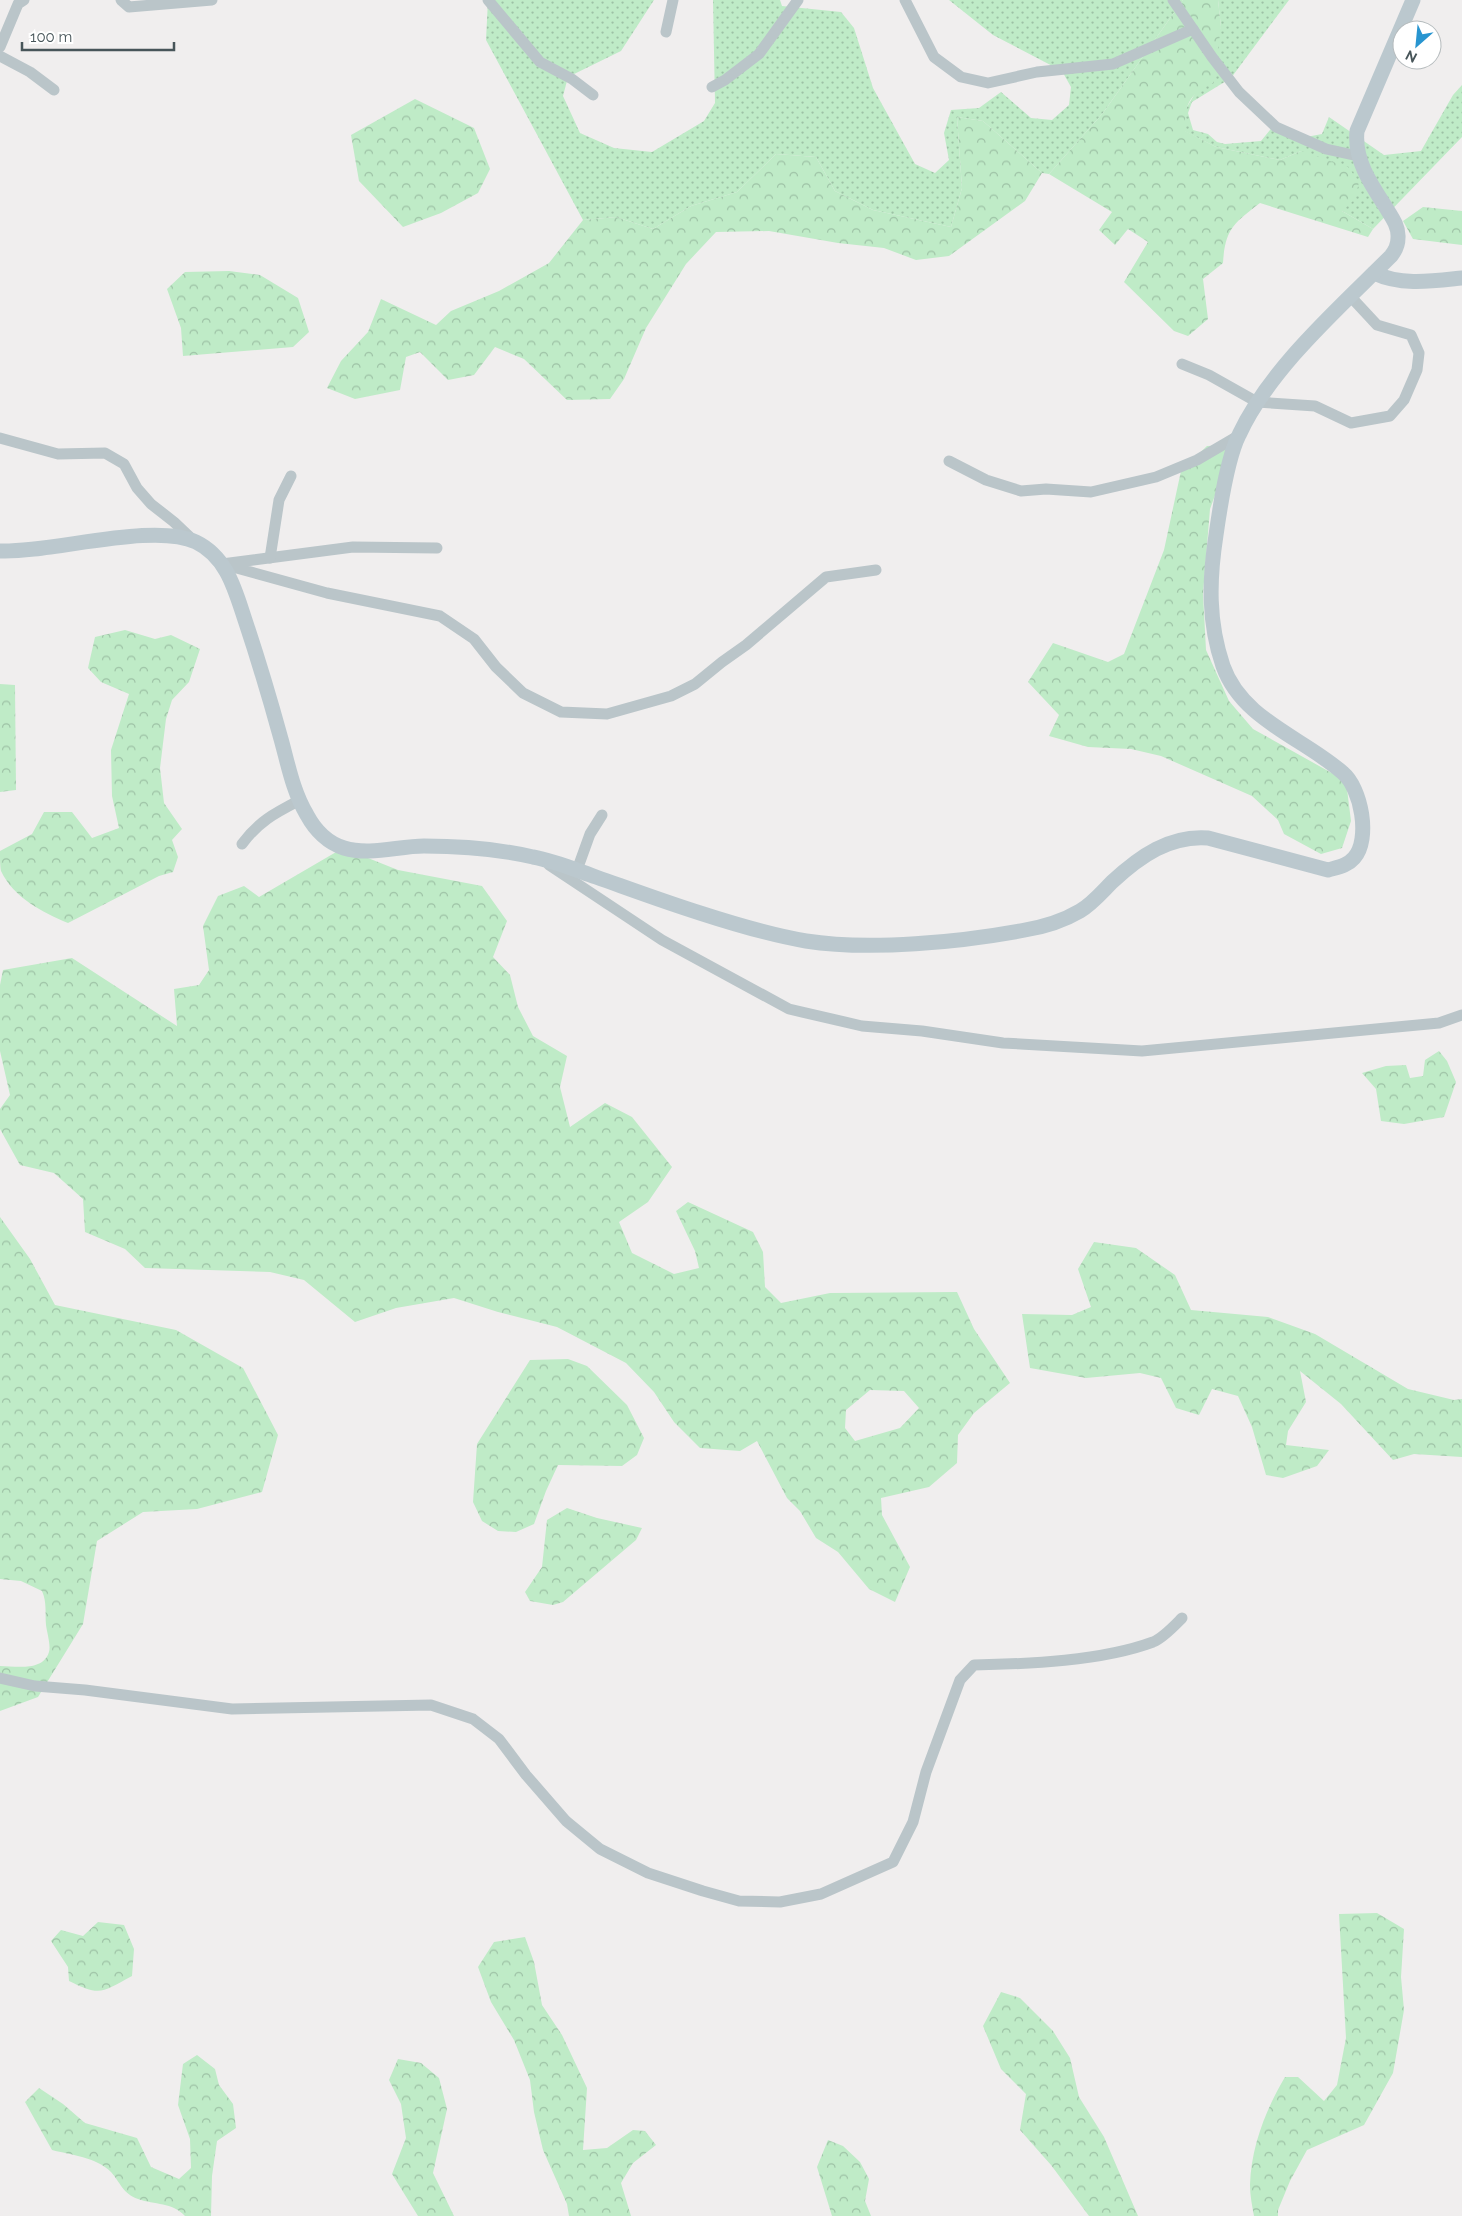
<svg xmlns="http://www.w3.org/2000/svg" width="1462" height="2216" font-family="Raleway,sans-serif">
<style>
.green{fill:url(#green-dots)}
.forest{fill:url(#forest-crowns);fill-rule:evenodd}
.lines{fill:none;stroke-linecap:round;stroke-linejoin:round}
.street{stroke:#bac5c9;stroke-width:11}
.secondary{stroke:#bbc8ce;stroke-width:15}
</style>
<defs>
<pattern id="green-dots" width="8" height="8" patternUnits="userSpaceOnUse" patternTransform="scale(1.25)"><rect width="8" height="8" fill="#bfebc7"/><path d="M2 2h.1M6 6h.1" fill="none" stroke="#9dc1a5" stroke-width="1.8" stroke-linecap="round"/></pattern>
<pattern id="forest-crowns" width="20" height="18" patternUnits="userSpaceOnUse" patternTransform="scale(1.25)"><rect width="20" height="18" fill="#bfebc7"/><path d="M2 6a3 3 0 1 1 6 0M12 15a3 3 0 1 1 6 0" fill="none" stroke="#9dc1a5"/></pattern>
</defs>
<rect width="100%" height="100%" fill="#f0eeee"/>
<g class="green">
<polygon points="488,0 654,0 621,51 568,77 563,96 580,133 614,148 652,152 704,121 715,103 713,0 780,0 782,6 841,12 854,28 873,88 915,164 935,173 949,160 944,133 951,110 979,108 1001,92 1031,118 1052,120 1069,105 1071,87 1062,71 993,35 949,0 1183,0 1103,113 1049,174 1042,173 983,121 957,117 962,188 951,227 873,210 835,191 816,157 776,154 737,192 691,206 653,229 616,217 583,220 486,40"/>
<polygon points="1218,0 1289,0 1231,78 1192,102 1188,113 1193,130 1208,134 1217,142 1225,144 1261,141 1274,125 1301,138 1322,134 1329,117 1384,155 1421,151 1453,95 1462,85 1462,137 1373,229 1342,211 1301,151 1280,160 1216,147 1184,131 1184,112 1197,90 1221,27"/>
</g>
<g class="forest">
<path d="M1183 0H1218L1221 27 1213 83C1189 94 1184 105 1185 131L1216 147 1280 160 1301 151 1348 167 1359 182 1355 199 1342 211 1373 229 1368 237 1260 203C1234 223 1225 229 1223 263L1203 279 1208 319 1188 336 1174 331 1124 282 1148 242 1128 229 1115 245 1099 230 1112 212 1049 174 1103 113Z"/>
<polygon points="415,99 474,128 490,169 478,193 441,213 403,227 359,181 351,135"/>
<polygon points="957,117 983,121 1042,173 1025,201 949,256 916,260 884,248 838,243 769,231 716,232 686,264 646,328 624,379 610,399 567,400 524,359 495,347 474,375 448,380 420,352 406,357 400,390 355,399 327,388 341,361 368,332 381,299 436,325 451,311 499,291 549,263 583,220 616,217 653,229 691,206 737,192 776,154 816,157 835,191 873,210 951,227 962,188"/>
<polygon points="1423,207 1462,211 1462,245 1413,239 1403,221"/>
<polygon points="229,271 260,275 298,298 309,332 293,347 183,356 181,328 167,289 185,272"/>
<polygon points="1232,445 1222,476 1210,509 1203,594 1206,650 1229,701 1253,729 1346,781 1351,821 1342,848 1321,854 1284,834 1278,820 1252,796 1161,756 1131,749 1088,747 1049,736 1059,715 1028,682 1053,643 1108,662 1124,654 1164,550 1181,471 1207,446"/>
<path d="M125 630 155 639 171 635 200 649 189 682 172 700 166 719 160 768 164 803 182 829 172 840 178 857 173 872 159 876 68 923C42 912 14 898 1 871 0 866 0 857 0 851L32 834 44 812H72L92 838 119 828 112 796 111 750 129 694 101 682 88 668 95 637Z"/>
<polygon points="0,684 15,685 16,790 0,792"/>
<path d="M343 848 398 870 482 886 507 921 493 957 510 975 518 1007 533 1036 567 1056 560 1087 570 1127 605 1103 632 1117 672 1167 648 1202 619 1222 632 1253 674 1274 699 1268 695 1251 676 1211 688 1202 753 1232 763 1252 765 1287 781 1303 830 1293 957 1292 974 1329 1010 1383 974 1413 958 1435 957 1463 929 1487 881 1498 882 1515 910 1567 895 1602 869 1589 838 1552 816 1538 800 1511 787 1498 757 1441 740 1451 700 1448 674 1422 654 1392 626 1363 557 1327 498 1312 454 1298 396 1308 355 1322 304 1280 270 1272 145 1268 125 1249 85 1232 83 1199 54 1173 20 1165 0 1129V1109L10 1095 0 1051V985L3 970 72 958 177 1026 174 989 199 985 209 970 203 926 218 896 244 886 259 897ZM870 1390 904 1391 919 1408 900 1428 855 1441 845 1428 846 1410Z"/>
<polygon points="1439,1051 1447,1061 1456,1082 1444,1117 1404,1124 1381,1121 1376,1089 1362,1073 1386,1066 1406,1065 1410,1078 1423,1076 1425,1060"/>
<path d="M0 1217 30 1259 55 1305 176 1330 243 1368 278 1435 262 1492 197 1509 143 1512 97 1541 83 1624 38 1697 0 1711V1666C15 1666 43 1672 49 1652 51 1645 47 1633 46 1625 45 1613 47 1602 42 1591L21 1581 0 1579Z"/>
<polygon points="1094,1242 1136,1248 1175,1275 1191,1310 1268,1317 1315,1334 1408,1389 1454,1400 1462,1399 1462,1457 1414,1454 1393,1460 1341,1404 1300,1371 1306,1402 1288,1431 1286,1445 1329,1450 1317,1466 1283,1478 1266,1475 1252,1427 1238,1396 1212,1389 1199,1415 1176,1408 1161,1378 1140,1373 1086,1378 1030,1368 1022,1314 1072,1315 1091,1307 1078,1269"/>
<polygon points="568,1359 587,1366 627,1405 644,1438 637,1455 622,1466 558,1465 546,1491 534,1524 516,1532 498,1531 482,1521 473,1502 477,1444 530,1360"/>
<polygon points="567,1508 597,1518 642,1528 636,1540 563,1602 553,1605 530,1601 525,1592 542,1567 547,1520"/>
<path d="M1377 1913 1404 1929 1401 1977 1404 2010 1393 2073 1364 2125 1307 2150 1290 2181 1278 2210V2216H1254C1252 2206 1250 2195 1250 2185 1251 2147 1266 2109 1285 2077H1298L1324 2101 1337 2085 1346 2038 1339 1914Z"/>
<path d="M98 1922 124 1925 134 1949 132 1976C102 1992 101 1997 69 1981L68 1967 51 1941 61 1930 83 1936Z"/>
<polygon points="525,1937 534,1962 542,2005 562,2035 587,2088 583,2150 607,2148 633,2130 645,2131 656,2145 633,2163 621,2183 631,2216 569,2216 567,2204 543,2150 534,2112 530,2080 514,2040 491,2002 478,1967 494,1942"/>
<polygon points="1001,1992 1020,1998 1053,2031 1070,2058 1079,2097 1104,2137 1138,2216 1089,2216 1051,2165 1020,2130 1026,2094 1001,2069 983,2026"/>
<path d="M197 2055 215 2069 219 2085 233 2104 236 2128 217 2141 212 2176 211 2216H185C172 2202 155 2205 138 2199 123 2194 120 2182 111 2172 96 2157 71 2155 52 2150L25 2102 39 2088 63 2104 85 2123 137 2138 151 2167 179 2179 191 2168 190 2139 178 2105 183 2064Z"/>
<polygon points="398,2059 421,2063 439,2078 447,2109 433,2173 454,2216 418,2216 392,2174 406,2138 401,2104 389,2080"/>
<polygon points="828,2140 843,2146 860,2162 869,2179 865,2201 871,2216 832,2216 817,2167"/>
</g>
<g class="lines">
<g class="street">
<polyline points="121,0 129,7 212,0"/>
<polyline points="488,0 540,62 572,79 593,95"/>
<polyline points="905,0 934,57 961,77 988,83 1037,72 1113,64 1193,29"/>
<polyline points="1173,0 1212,57 1239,92 1276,127 1326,149 1358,156"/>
<polyline points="666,32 673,0"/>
<polyline points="0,47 18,4 24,0"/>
<polyline points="0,56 30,72 54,90"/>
<polyline points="712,87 725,80 759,54 798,0"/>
<polyline points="1182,364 1209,375 1257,402 1315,406 1351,423 1390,416 1404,400 1417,370 1419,353 1411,335 1377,325 1351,297"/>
<polyline points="0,438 58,454 105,453 124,464 137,488 151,504 174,522 195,542"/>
<polyline points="949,461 986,480 1021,491 1046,489 1091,492 1156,477 1197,460 1238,436"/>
<polyline points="437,548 353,547 222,564 327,593 440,616 474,639 496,667 523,693 561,712 607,714 671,696 695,684 722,662 746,645 826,577 876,570"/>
<polyline points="270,558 279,500 291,476"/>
<path d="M242 844C259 821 275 813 300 800"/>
<polyline points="549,865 662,940 789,1009 862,1026 922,1031 1003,1043 1142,1051 1439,1023 1462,1015"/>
<polyline points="577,870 590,834 602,815"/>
<path d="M0 1678 35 1686 85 1690 232 1709 431 1705 473 1719 499 1739 526 1775 566 1821 600 1849 648 1873 703 1891 739 1901 780 1902 821 1894 893 1862 913 1822 926 1772 960 1680 974 1665C1028 1664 1102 1661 1153 1642 1163 1638 1174 1626 1182 1618"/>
</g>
<g class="secondary">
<path d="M1374 273C1401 286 1433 281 1462 278"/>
<path d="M0 551C52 553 153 522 196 542 227 557 235 590 245 620 258 659 270 699 281 739 288 764 293 792 307 815 315 830 328 843 344 848 370 856 398 846 424 846 461 846 498 849 533 857 555 861 576 870 596 877 630 889 665 902 700 913 734 924 770 935 806 941 870 951 961 942 1025 930 1043 927 1063 921 1080 911 1092 904 1102 892 1112 882 1140 856 1170 835 1208 838L1328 870C1338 867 1347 866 1354 858 1371 839 1361 788 1343 773 1304 738 1242 720 1223 666 1208 622 1209 580 1216 535 1220 507 1227 459 1239 435 1270 368 1339 308 1391 256 1395 251 1398 245 1398 238 1399 226 1391 216 1385 206 1370 183 1354 159 1357 131L1413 0"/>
</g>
</g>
<g transform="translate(1417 45) rotate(207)"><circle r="24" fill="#ffffff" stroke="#b5bbbd"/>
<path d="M0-4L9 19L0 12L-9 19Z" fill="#2895d0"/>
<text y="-8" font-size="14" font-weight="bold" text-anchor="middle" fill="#475559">N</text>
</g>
<path d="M22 42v8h152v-8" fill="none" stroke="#475559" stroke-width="2.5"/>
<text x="30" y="42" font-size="15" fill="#475559" stroke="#ffffff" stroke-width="4" paint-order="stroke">100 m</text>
</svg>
